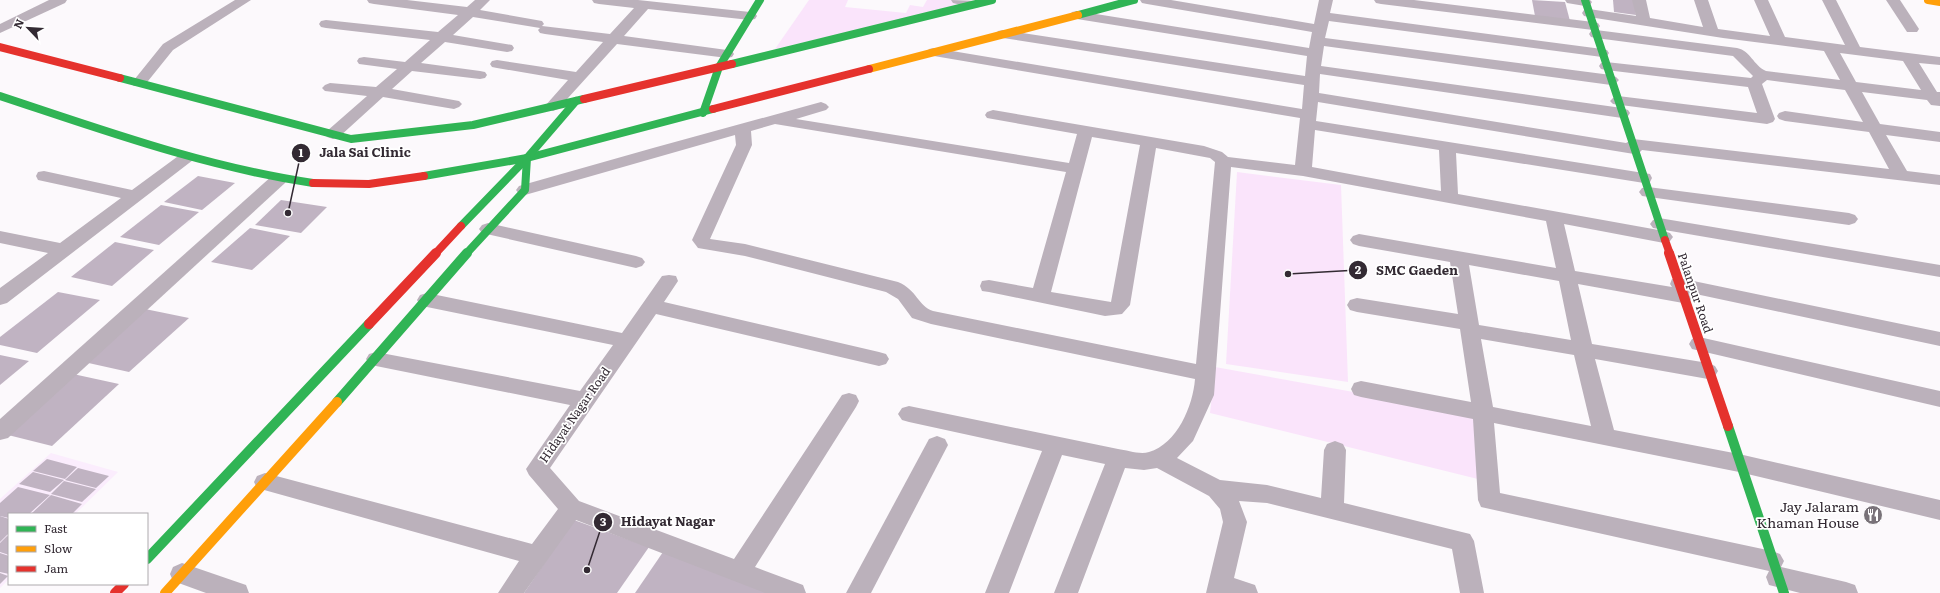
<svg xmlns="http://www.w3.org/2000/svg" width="1940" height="593" font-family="Literata,serif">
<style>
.built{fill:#fbedfd}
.green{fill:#fae4fb}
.building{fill:#c0b3c2}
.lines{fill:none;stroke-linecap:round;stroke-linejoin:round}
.street{fill:#bbb1bb;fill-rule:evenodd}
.fast-far1{stroke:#30b455;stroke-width:8}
.fast{stroke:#30b455;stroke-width:10}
.slow-far1{stroke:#ff9f0a;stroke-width:8}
.slow{stroke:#ff9f0a;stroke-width:10}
.jam-far1{stroke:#e5322d;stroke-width:8}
.jam{stroke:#e5322d;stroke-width:10}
.labels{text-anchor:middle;stroke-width:3.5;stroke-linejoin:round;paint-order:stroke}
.street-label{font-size:12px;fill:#332a33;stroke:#fff}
.near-poi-label{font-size:14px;fill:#332a33;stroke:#fff;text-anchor:end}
.leader{fill:none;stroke:#332a33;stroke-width:1.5}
.callout-dot{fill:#332a33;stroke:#fff;stroke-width:1.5}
.mark-label{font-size:12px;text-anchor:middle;font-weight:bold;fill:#fff}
.callout-label{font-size:13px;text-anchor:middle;font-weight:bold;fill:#332a33;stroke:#fff;stroke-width:3.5;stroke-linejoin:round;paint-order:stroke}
</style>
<rect width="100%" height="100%" fill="#fcf9fc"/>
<polygon class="built" points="51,453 118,472 75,514 9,514 9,579 0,588 0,499"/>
<g class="green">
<polygon points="809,0 848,0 845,7 906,13 910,5 923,7 927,0 956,0 969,4 775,49"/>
<polygon points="1237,172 1341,185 1348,382 1226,364"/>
<polygon points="1215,367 1476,414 1482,480 1210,413"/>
</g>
<g class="building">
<polygon points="1532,0 1565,2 1570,21 1535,16"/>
<polygon points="1613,0 1634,0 1636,15 1614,12"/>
<polygon points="198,176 235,183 202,210 164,202"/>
<polygon points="281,200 327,207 301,233 255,225"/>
<polygon points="161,205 199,212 159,245 120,237"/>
<polygon points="250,228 290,236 252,270 211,262"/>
<polygon points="115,242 154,250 112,286 71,277"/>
<polygon points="58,292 100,300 37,353 0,345 0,337"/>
<polygon points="145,309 189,318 129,372 84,362"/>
<polygon points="0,355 29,361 0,385"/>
<polygon points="73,374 119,384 52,446 4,434"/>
<polygon points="47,459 77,467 65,479 33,471"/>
<polygon points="78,468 109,476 96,488 65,480"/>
<polygon points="33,472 64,480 50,492 19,484"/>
<polygon points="64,481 96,489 82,502 51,494"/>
<polygon points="18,487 50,495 29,514 9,514 9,518 0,516 0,503"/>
<polygon points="51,495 82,504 72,514 31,514"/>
<polygon points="0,516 9,519 9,533 0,542"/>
<polygon points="574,520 649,547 617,593 524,593"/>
<polygon points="7,536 9,537 9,555 0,552 0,543"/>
<polygon points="663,552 769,593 635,593"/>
<polygon points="0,553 9,556 9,574 0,572"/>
<polygon points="0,573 8,576 0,584"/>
</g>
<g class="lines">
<g class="street">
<polygon points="49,0 67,0 65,3 0,33 0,24"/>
<polygon points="235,0 251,0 173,50 144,86 134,86 131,83 134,80 163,44"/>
<polygon points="367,0 407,0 467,7 475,0 490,0 480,10 542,21 544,24 542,26 610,34 634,8 599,4 594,3 592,0 638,0 750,12 755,13 757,16 755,19 750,20 648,9 624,36 727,50 732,51 734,54 732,57 727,58 617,44 558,109 553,111 548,109 545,106 568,80 497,68 492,67 490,64 492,61 497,60 576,72 603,42 545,34 540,33 538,30 540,28 473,17 453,35 512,45 514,48 512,51 507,52 445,42 421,63 480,71 485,72 487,75 485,78 480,79 412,71 392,89 459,101 462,104 459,107 454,109 383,97 339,137 333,139 327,137 325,134 327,131 367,96 325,91 322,88 325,85 330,83 376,87 397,69 359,64 357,61 359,58 364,57 405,62 430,40 326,28 321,27 319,24 321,21 326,20 438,32 458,15 374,4 369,3"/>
<polygon points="951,0 979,1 981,4 979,7 974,8 953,3"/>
<path d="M1140 0H1171L1314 24 1319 0H1333L1330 13 1602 49 1607 50 1609 53 1607 56 1602 57 1329 21 1325 38 1611 75 1616 77 1619 80 1616 83 1611 85 1324 46 1321 66 1622 108 1628 110 1630 113 1628 116 1622 118 1320 74 1319 93 1626 143 1633 139 1889 169 1869 132 1785 121 1779 119 1777 116 1779 113 1785 111 1863 122 1845 90 1767 80 1762 84 1775 119 1773 122 1767 124 1613 104 1610 101 1613 98 1618 96 1757 113 1748 87 1606 70 1601 69 1599 66 1601 63 1606 62 1751 78 1753 76 1733 56 1596 38 1591 37 1589 34 1591 31 1596 30 1737 48C1751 51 1753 65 1766 71L1840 80 1824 51 1723 38 1589 17 1584 16 1582 13 1584 10 1589 9 1636 16 1632 0H1646L1650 18 1703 27 1694 0H1708L1718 29 1770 36 1754 0H1768L1785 37 1845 45 1822 0H1836L1860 47 1940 57V65L1919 63 1937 92H1940V106L1931 105 1927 100 1862 92 1880 124 1940 132V142L1886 135 1907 171 1940 175V185L1642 150 1640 152 1634 154 1318 102 1316 121 1650 174 1652 178 1650 182 1644 183 1456 153 1458 194 1664 231 1670 233 1673 237 1670 241 1664 243 1564 224 1575 271 1672 287 1670 284 1672 279 1679 278 1940 332V346L1691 293 1692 296 1690 301 1683 303 1578 284 1592 344 1708 363 1715 366 1718 371 1715 376 1708 379 1595 359 1614 430 1739 454 1940 500V520L1739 472 1494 423 1500 493 1772 551 1780 554 1784 561 1781 567 1846 582 1855 585 1858 593H1800L1769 585 1766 577 1769 571 1481 507 1478 500 1473 419 1361 397 1354 395 1351 389 1354 383 1361 381 1471 402 1460 329 1357 312 1350 310 1347 305 1350 300 1357 298 1458 314 1450 262 1359 246 1353 244 1350 240 1353 236 1359 234 1556 268 1546 221 1303 176 1231 167 1214 395 1193 441 1177 458 1220 480 1267 485 1321 498 1324 450 1327 444 1335 441 1343 444 1346 450 1344 503 1470 534 1474 541 1484 593H1460L1452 549 1267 503 1239 501 1247 522 1234 578 1255 585 1258 593H1206L1223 522 1220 509 1209 496 1157 468 1144 470 1125 468 1078 593H1054L1105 464 1062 455 1009 593H985L1042 451 909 422 902 420 898 414 902 408 909 406 1118 449C1127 450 1140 455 1149 452 1177 444 1193 406 1195 379L931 324 912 318 898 299 886 292 745 256 698 248 692 240 736 145 735 135 525 195 519 194 516 190 519 186 653 148 821 102 826 104 829 107 826 110 796 119 1069 163 1077 134 987 118 985 115 987 112 993 110 1204 146 1222 152 1228 157 1295 165 1300 118 934 56 929 55 927 52 929 49 934 48 1302 109 1304 85 1003 38 998 37 996 34 998 31 1003 30 1305 76 1307 56 1077 19 1072 18 1070 15 1072 12 1077 11 1309 48 1312 32 1147 4 1142 3ZM1840 53 1903 61 1921 90 1856 82ZM775 124 1066 172 1033 288 989 280 982 281 980 286 982 291 989 292 1105 316 1122 314 1130 305 1156 148 1210 158 1215 162 1196 364 933 311C918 306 917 290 898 282L745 244 710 239 752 145 751 131ZM1315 130 1439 150 1441 191 1312 167ZM1092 137 1140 145 1111 302 1051 292ZM1469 265 1559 281 1571 340 1479 325ZM1481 339 1574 355 1591 426 1493 407Z"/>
<polygon points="1374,0 1414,0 1593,22 1598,23 1600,26 1598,29 1593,30 1381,4 1376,3"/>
<polygon points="1565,0 1590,0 1592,2 1590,5 1585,6 1567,3"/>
<polygon points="1886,0 1900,0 1919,29 1917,32 1907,32"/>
<polygon points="187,152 193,154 195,157 193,160 7,303 0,305 0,288 48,253 0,243 0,231 60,243 121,198 38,180 36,176 38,172 44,171 132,190 181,154"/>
<polygon points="279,174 285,175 287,179 285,183 8,438 0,440 0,419 273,175"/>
<polygon points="1648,187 1849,213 1855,215 1858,219 1855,223 1849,225 1642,196 1639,192 1642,188"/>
<polygon points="1659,218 1940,265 1940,277 1653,228 1650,224 1653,220"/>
<polygon points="488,223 636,256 642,258 645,262 642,266 636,268 482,233 479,229 482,225"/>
<polygon points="669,275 676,276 678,281 664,302 879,352 886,354 889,359 886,364 879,366 656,314 550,468 579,501 734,559 842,395 849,393 856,395 859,401 856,407 755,567 803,585 806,593 765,593 576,520 524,593 498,593 519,561 257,488 254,482 257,476 265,473 532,544 558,509 529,475 526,469 570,405 376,366 369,364 366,359 369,354 376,352 580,391 613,345 427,307 420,305 417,300 420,295 427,293 622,333 662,276"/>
<polygon points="1699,337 1940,391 1940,407 1692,349 1689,344 1692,339"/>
<polygon points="937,436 945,439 948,445 871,593 846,593 929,439"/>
<polygon points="182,563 246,585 249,593 206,593 173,581 170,574 173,567"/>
</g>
<g class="fast-far1">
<polyline points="1585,0 1665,240"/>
<polyline points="1078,15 1134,0"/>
<polyline points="732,64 992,0"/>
<polyline points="120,78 351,139 473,125 584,99"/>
<path d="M0 96C103 130 205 167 313 183"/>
<polyline points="703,113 719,67 760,0"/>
<polyline points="424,176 527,158 713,109"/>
<polyline points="461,226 527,158 576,101"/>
<polyline points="466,254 525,190 527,158"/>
</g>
<g class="fast">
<polyline points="337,402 467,253"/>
<polyline points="1728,426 1784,593"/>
<polyline points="147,559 369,324"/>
</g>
<g class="slow-far1">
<polyline points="1928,0 1940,2"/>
<polyline points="869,69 1078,15"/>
</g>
<polyline class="slow" points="165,593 337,402"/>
<g class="jam-far1">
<polyline points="0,47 120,78"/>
<polyline points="584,99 732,64"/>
<polyline points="713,109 869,69"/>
<polyline points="313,183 369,184 424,176"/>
<polyline points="1665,240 1670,254"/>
<polyline points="435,254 461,226"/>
</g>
<g class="jam">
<polyline points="1669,253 1728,426"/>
<polyline points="369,324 436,253"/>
<polyline points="115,593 124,584"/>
</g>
</g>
<defs>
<g id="restaurant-disc" transform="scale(1)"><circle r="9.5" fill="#797279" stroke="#fff"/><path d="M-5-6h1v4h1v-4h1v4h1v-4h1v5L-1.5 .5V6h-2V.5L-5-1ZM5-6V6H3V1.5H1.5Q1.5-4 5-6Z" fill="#fff"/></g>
</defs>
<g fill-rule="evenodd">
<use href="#restaurant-disc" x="1873" y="515"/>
</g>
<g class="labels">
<g class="street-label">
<text transform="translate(1695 293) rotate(71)" y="4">Palanpur Road</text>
<text transform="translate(575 415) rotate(-55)" y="4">Hidayat Nagar Road</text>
</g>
<g class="near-poi-label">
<text x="1859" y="512">Jay Jalaram<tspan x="1859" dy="16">Khaman House</tspan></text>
</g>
</g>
<path class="leader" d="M288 213L301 153M1288 274L1358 270M587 570L603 522"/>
<g class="callout-dot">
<circle cx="288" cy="213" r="4"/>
<circle cx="1288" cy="274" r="4"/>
<circle cx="587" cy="570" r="4"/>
<circle cx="301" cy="153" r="10"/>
<circle cx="1358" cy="270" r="10"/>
<circle cx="603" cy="522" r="10"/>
</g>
<g class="mark-label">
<text x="301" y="157">1</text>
<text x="1358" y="274">2</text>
<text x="603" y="526">3</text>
</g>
<g class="callout-label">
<text x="365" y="157">Jala Sai Clinic</text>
<text x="1417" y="275">SMC Gaeden</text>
<text x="668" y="526">Hidayat Nagar</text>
</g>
<rect x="8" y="513" width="140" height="72" fill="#ffffff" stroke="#adaaad"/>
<rect x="16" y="526" width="20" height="6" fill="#30b455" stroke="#adaaad"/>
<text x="44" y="533" font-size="12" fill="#332a33">Fast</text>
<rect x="16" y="546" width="20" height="6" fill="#ff9f0a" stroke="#adaaad"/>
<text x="44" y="553" font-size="12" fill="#332a33">Slow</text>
<rect x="16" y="566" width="20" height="6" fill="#e5322d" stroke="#adaaad"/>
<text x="44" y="573" font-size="12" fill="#332a33">Jam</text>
<g transform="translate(28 28) rotate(295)" stroke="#ffffff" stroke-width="3" paint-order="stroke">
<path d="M0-3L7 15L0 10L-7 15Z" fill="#332a33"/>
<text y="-6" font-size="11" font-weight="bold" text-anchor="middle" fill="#332a33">N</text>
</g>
</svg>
